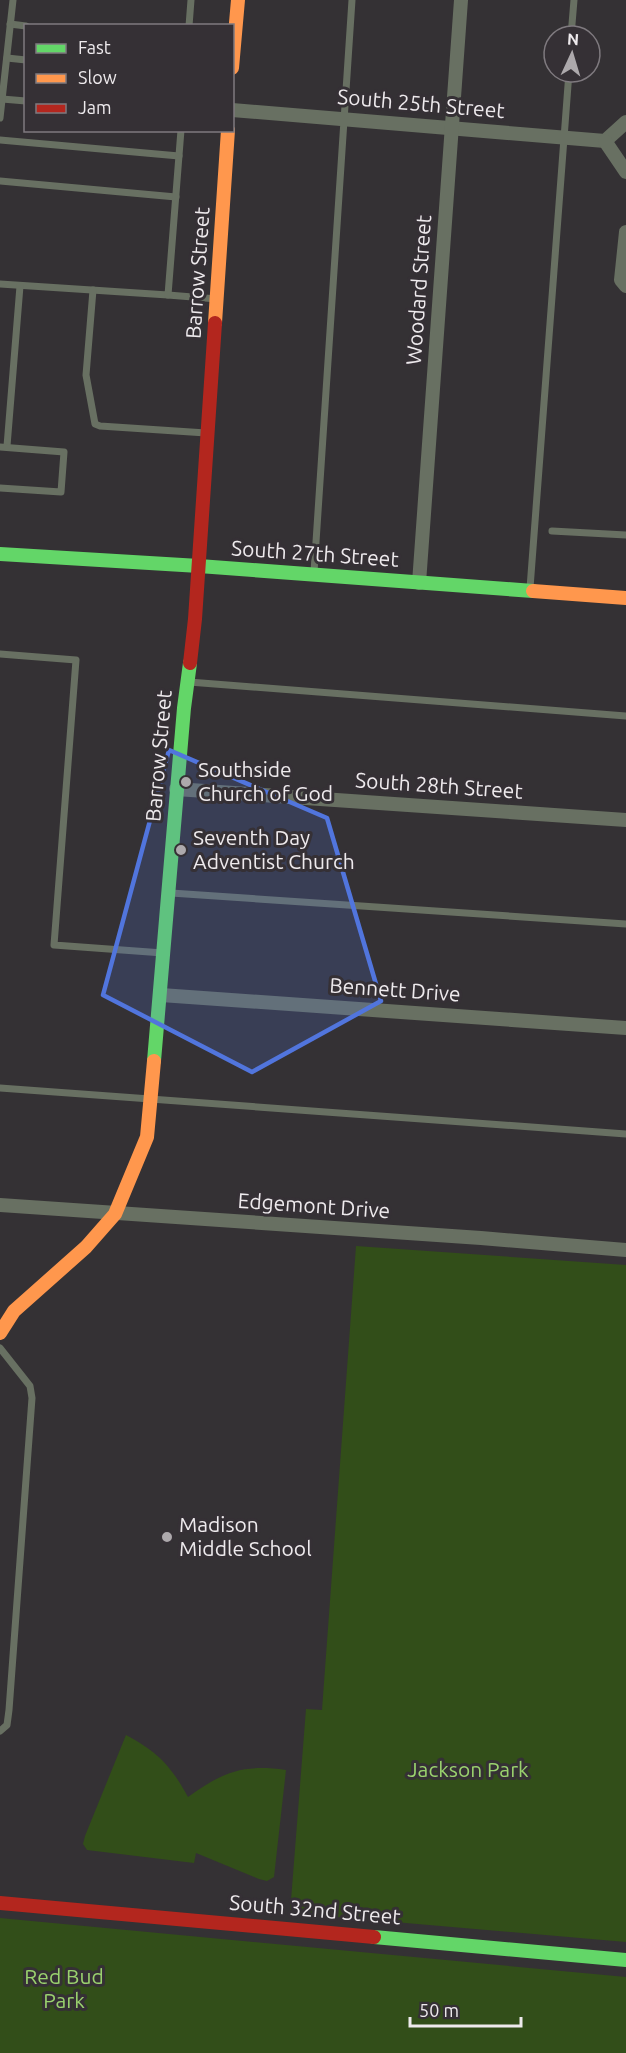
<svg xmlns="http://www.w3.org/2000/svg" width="626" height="2053" font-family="Ubuntu,sans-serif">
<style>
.park{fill:#324e19}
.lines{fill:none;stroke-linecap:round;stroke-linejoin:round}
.lane{stroke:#687062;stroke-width:7}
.street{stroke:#687062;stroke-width:14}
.fast{stroke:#63d668;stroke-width:14}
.slow{stroke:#ff974d;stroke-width:14}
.jam{stroke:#b3261e;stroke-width:14}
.marked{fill:#5175dd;fill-opacity:0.2;stroke:#5175dd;stroke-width:4.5;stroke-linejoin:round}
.poi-dot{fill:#ada9ac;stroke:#353035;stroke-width:2}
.labels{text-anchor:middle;stroke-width:6;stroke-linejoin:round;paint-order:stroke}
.street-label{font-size:21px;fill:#eeeaed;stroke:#353035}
.poi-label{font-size:21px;fill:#eeeaed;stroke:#353035;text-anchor:start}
.park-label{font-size:21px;fill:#9ad26e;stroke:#353035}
</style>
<rect width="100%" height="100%" fill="#343134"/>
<g class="park">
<polygon points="356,1246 626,1265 626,1942 290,1913 306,1709 322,1710"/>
<path d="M126 1735C158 1752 171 1766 188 1797 223 1772 242 1764 286 1770L274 1877 267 1881 259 1879 196 1853 194 1863 87 1850 83 1844 85 1836Z"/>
<polygon points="0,1918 626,1977 626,2053 0,2053"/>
</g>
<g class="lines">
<g class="lane">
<polyline points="10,24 26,26"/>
<polyline points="189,26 191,0"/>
<polyline points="571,36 574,0"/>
<polyline points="7,58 26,60"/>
<polyline points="2,99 26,101"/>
<polyline points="0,118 13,0"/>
<polyline points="0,140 179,156"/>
<polyline points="0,181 176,197"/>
<polyline points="0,284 168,295 181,130"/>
<polyline points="93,290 86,375 95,424 100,426 206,433"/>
<polyline points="168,295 217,299"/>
<polyline points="7,446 20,286"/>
<polyline points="0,447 64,452 61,492 0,488"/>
<polyline points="552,531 626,535"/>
<polyline points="314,572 352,0"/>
<polyline points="530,588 569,72"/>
<polyline points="0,654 76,660 54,945 163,953"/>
<polyline points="189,682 626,716"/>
<polyline points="171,893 626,924"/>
<polyline points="0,1088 626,1134"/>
<polyline points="0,1348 30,1386 32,1398 9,1710 7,1725 0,1731"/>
</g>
<g class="street">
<polyline points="232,110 605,141 626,122"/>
<polyline points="605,141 626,172"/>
<polyline points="626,232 621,280 626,286"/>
<polyline points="419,583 461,0"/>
<polyline points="176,789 626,820"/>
<polyline points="161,995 626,1028"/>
<polyline points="0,1205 481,1238 626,1250"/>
</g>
<g class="fast">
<polyline points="0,554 199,566 533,591"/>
<polyline points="154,1061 184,708 190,663"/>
<polyline points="374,1937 626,1960"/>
</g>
<g class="slow">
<polyline points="232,68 238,0"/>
<polyline points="215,323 228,130"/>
<polyline points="533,591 626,598"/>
<polyline points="0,1333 14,1311 86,1247 115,1214 147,1137 154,1061"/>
</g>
<g class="jam">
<polyline points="190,663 195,619 215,323"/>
<polyline points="0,1903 374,1937"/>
</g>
</g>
<path class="marked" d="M169 750 327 818 381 1001 252 1072 103 995Z"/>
<g class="poi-dot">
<circle cx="186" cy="782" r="6"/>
<circle cx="181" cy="850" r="6"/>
<circle cx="167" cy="1537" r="6"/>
</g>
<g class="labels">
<g class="street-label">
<text transform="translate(421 104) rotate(5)" y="7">South 25th Street</text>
<text transform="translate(198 273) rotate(-86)" y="7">Barrow Street</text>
<text transform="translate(419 290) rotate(-86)" y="7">Woodard Street</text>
<text transform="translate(315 554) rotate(4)" y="7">South 27th Street</text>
<text transform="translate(159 756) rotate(-85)" y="7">Barrow Street</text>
<text transform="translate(439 786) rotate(4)" y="7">South 28th Street</text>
<text transform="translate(395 990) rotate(4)" y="7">Bennett Drive</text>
<text transform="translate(314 1206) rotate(4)" y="7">Edgemont Drive</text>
<text transform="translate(315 1910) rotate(5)" y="7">South 32nd Street</text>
</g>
<g class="poi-label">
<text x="198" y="777">Southside<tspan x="198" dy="24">Church of God</tspan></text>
<text x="193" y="845">Seventh Day<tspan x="193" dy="24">Adventist Church</tspan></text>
<text x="179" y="1532">Madison<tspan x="179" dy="24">Middle School</tspan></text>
</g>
<g class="park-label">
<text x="468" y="1777">Jackson Park</text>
<text x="64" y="1984">Red Bud<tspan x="64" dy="24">Park</tspan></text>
</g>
</g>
<rect x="24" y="24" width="210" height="108" fill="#353035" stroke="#7f7a7f" stroke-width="1.5"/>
<rect x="36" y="44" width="30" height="9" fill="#63d668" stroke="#7f7a7f" stroke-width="1.5"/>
<text x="78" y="54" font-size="18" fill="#eeeaed">Fast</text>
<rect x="36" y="74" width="30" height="9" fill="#ff974d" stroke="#7f7a7f" stroke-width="1.5"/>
<text x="78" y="84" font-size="18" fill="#eeeaed">Slow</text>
<rect x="36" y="104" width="30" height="9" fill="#b3261e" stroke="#7f7a7f" stroke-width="1.5"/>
<text x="78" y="114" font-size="18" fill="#eeeaed">Jam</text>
<g transform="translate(572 54) rotate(4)"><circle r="28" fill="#353035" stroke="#7f7a7f" stroke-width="1.5"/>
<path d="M0-4.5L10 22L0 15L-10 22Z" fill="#ada9ac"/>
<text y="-9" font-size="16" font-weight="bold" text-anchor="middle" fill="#eeeaed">N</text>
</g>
<path d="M410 2017v9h111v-9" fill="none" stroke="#eeeaed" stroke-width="3"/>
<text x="419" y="2017" font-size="18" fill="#eeeaed" stroke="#353035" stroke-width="4.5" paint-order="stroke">50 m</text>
</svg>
